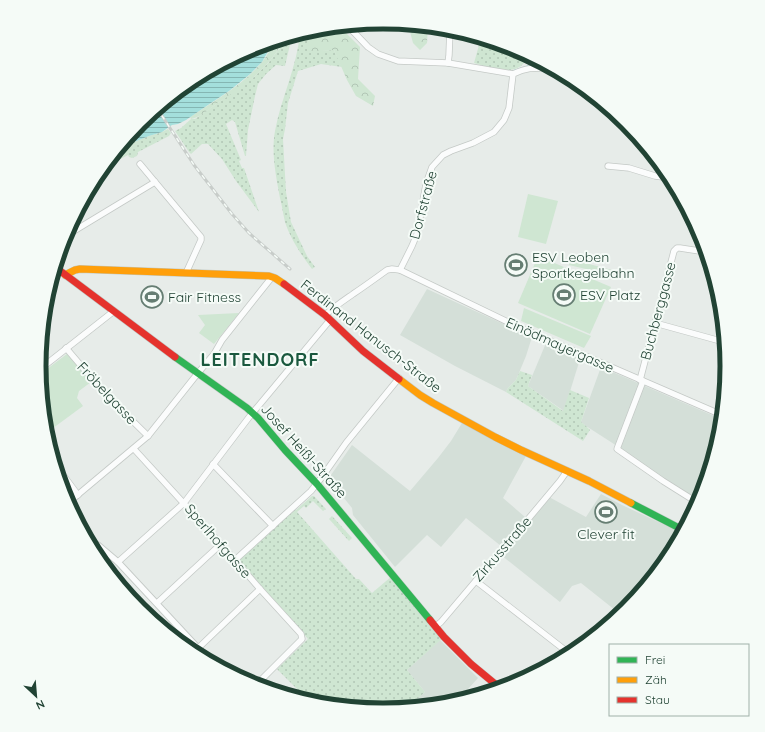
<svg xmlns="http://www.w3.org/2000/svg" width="765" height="732" font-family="Quicksand,sans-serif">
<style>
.built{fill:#d4dfd8}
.grass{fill:url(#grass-dots)}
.forest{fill:url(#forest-crowns)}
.park{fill:#cfe6d2}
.water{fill:url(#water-rules)}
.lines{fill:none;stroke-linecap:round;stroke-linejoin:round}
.stream{stroke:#a4dfdc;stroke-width:1.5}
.street-casing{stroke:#c4c9c6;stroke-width:7}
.fast-casing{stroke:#c0c8c4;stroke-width:8}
.slow-casing{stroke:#c0c8c4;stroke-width:8}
.jam-casing{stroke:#c0c8c4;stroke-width:8}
.street{stroke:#fbfcfc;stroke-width:5.5}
.fast{stroke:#30b455;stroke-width:7}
.slow{stroke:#ff9f0a;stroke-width:7}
.jam{stroke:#e5322d;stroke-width:7}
.rail-casing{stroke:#c8cdca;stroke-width:3}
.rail{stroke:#f5fbf7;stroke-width:1.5;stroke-dasharray:4.5;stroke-linecap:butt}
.labels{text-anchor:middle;stroke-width:4;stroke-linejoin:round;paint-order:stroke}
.street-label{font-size:14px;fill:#214334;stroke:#f5fbf7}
.poi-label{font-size:14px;fill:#214334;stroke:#f5fbf7;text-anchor:start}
.district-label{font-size:18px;font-weight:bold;letter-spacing:1px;fill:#1a583e;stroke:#f5fbf7}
.rim{fill:none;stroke:#214334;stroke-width:5}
</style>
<defs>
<pattern id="grass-dots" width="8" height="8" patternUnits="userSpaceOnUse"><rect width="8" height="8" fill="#cfe6d2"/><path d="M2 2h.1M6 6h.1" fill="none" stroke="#b1c6b5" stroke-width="1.8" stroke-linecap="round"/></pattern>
<pattern id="forest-crowns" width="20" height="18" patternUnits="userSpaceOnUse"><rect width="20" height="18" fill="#cfe6d2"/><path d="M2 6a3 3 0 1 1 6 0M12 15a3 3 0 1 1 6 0" fill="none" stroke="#b1c6b5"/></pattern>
<pattern id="water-rules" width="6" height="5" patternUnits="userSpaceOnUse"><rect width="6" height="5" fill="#a4dfdc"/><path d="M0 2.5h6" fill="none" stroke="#85b6b3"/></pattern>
</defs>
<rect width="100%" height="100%" fill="#e7ece9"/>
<g class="built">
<polygon points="427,289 532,337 526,356 516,380 508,388 506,392 455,366 400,335"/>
<polygon points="546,343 580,359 564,411 528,386"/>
<polygon points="601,367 721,419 720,433 698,501 621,451 614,444 586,426 581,422"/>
<polygon points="462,423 526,456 503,498 525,517 501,546 466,518 441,547 427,535 395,567 353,515 352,508 339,492 329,484 329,480 331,475 352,445 410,491 438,458 451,441"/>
<polygon points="601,494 622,505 682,533 668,557 626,609 620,614 581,583 572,586 560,602 501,555 549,497 586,517"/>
<polygon points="440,640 478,678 457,701 449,703 408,707 425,692 407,670"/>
</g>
<g class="grass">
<path d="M309 31V51L334 50 342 67 321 64 298 71 288 103 285 129 283 139 286 192 291 222 307 256 315 267 312 269C302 256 290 238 285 222 283 214 282 205 280 198 276 176 271 153 275 131 281 98 297 67 300 33Z"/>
<polygon points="292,36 285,66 276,65 266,74 258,84 255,96 248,130 246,156 245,156 235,122 232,120 226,124 241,160 239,161 242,168 244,168 259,212 236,181 222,159 208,144 202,144 191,154 189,152 175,131 181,128 191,119 195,119 208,110 254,77 269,62 279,49 285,38"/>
<path d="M481 38 514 48 528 56C526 59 524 64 521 66 507 75 488 67 474 63Z"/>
<polygon points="168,129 171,133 169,136 138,152 137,156 132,158 129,157 128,155 102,169 119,148 149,136 162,132"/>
<polygon points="520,371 532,375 528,386 563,411 570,390 589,398 581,422 586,426 590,430 583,441 506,392 508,388 516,380"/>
<polygon points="312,496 314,496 326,509 323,511 313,501 306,508 304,506 297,512 356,579 359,579 372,593 392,576 444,637 407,670 425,692 408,707 382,710 315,703 292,696 298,690 277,669 308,639 238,560 294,509 296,510"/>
<polygon points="332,516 352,538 349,541 329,519"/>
</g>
<g class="forest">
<polygon points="403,24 428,26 427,43 420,50 413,43 409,28"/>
<polygon points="339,26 360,47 358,79 375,96 373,106 356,96 347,80 334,50 309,52 309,31 316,29"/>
<path d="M285 38C278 52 267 65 255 76 243 87 228 96 215 105 208 110 199 118 191 119L190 117C214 101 243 85 262 62 267 56 271 48 274 41Z"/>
</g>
<g class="park">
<polygon points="528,194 558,201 546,244 518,237"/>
<polygon points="538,256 611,287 590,334 518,303"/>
<polygon points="570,259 612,270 611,275 569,265"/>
<polygon points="524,308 591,336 584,348 521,321"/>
<polygon points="239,313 214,344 199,333 205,325 198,315"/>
<polygon points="67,354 91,382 79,391 77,398 83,406 45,434 39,375"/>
</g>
<polygon class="water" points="274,41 262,62 249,75 229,91 208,105 186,120 178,124 172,125 162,132 149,136 119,148 139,123 192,80 251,48"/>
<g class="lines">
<polyline class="stream" points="513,71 528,66"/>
<g class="street-casing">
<g id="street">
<polyline points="347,25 368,47 378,54 398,61 448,63 513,74"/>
<polyline points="448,63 449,55 450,29"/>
<polyline points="140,164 201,237 201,240 186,273"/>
<polyline points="608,166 629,168 655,176 670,178"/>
<polyline points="64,237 155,182"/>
<polyline points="400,270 514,325 722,415"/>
<path d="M325 315C334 307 343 301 353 294 365 286 376 278 387 270L392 269 400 270 412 246 417 234 426 184 432 167 443 155 451 151 473 143 494 132 504 120 509 108 513 74C528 67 535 68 551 68"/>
<polyline points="655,323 724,342"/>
<polyline points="66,348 106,395 148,436"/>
<polyline points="39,370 114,311"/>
<polyline points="640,380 674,251 677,248 680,248 706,252"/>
<polyline points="643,381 617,449 663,481 698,503"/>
<polyline points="134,449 221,544 260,589 301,634 302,639 256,685"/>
<polyline points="55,464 78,495"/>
<polyline points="213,464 273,526"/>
<polyline points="68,503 148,436 198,373 214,354 222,340 272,277"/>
<polyline points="98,545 118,562 198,648"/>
<polyline points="235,560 311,491 322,477 346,443 399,378"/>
<polyline points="118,562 184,503 250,416 330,320"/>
<polyline points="476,581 570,654"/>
<polyline points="157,603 221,544"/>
<polyline points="436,626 441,622 524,524 560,481 567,471"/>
<polyline points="193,653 260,589"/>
</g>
</g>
<g class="fast-casing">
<g id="fast">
<polyline points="175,357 247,408 258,418 285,450 317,484 430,620"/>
<polyline points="631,503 683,530"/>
</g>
</g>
<g class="slow-casing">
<g id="slow">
<polyline points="65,275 75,270 80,269 269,276 275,278 284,284"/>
<polyline points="399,379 420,395 433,403 495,437 521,450 589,481 631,503"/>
</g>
</g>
<g class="jam-casing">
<g id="jam">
<polyline points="55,267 175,357"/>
<polyline points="284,284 325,315 363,351 399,379"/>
<polyline points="430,620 444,637 471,664 500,688"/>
</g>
</g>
<use href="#street" class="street"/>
<use href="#fast" class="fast"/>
<use href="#slow" class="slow"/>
<use href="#jam" class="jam"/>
<g class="rail-casing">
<polyline id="rail" points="157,108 194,165 232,214 249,233 290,269"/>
</g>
<use href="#rail" class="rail"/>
</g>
<defs>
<g id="stadium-ring" transform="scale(1.15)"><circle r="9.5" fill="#f5fbf7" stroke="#667e73" stroke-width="1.5"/><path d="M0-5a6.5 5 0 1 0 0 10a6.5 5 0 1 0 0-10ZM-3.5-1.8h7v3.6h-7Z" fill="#667e73"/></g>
</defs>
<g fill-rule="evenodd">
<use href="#stadium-ring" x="516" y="265"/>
<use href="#stadium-ring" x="564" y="295"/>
<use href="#stadium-ring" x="152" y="297"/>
<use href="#stadium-ring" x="606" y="512"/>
</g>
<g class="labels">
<g class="street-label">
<text transform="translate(423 205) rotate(-75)" y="5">Dorfstraße</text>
<text transform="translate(658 311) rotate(-75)" y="5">Buchberggasse</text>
<text transform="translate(371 336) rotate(38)" y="5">Ferdinand Hanusch-Straße</text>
<text transform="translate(560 345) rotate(24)" y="5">Einödmayergasse</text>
<text transform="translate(107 393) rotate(47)" y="5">Fröbelgasse</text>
<text transform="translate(304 451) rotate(48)" y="5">Josef Heißl-Straße</text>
<text transform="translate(218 541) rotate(49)" y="5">Sperlhofgasse</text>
<text transform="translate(502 549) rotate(-49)" y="5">Zirkusstraße</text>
</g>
<g class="poi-label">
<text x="532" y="262">ESV Leoben<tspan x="532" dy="16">Sportkegelbahn</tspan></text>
<text x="580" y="300">ESV Platz</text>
<text x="168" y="302">Fair Fitness</text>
<text x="606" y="539" text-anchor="middle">Clever fit</text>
</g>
<g class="district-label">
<text x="260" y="366">LEITENDORF</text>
</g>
</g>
<path d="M0 0H765V732H0ZM46 366a337 337 0 1 1 674 0a337 337 0 1 1-674 0Z" fill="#f5fbf7" fill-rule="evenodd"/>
<path class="rim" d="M46 366a337 337 0 1 1 674 0a337 337 0 1 1-674 0Z"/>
<rect x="609" y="644" width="140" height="72" fill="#f5fbf7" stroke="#a0b1a9"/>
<rect x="617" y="657" width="20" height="6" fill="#30b455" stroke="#a0b1a9"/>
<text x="645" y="664" font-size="12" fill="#214334">Frei</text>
<rect x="617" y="677" width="20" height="6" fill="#ff9f0a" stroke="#a0b1a9"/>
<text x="645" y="684" font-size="12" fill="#214334">Zäh</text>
<rect x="617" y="697" width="20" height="6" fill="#e5322d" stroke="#a0b1a9"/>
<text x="645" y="704" font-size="12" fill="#214334">Stau</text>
<g transform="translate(36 696) rotate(154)" stroke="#f5fbf7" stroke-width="3" paint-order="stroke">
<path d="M0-3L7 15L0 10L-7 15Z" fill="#214334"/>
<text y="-6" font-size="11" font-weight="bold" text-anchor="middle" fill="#214334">N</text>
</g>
</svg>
